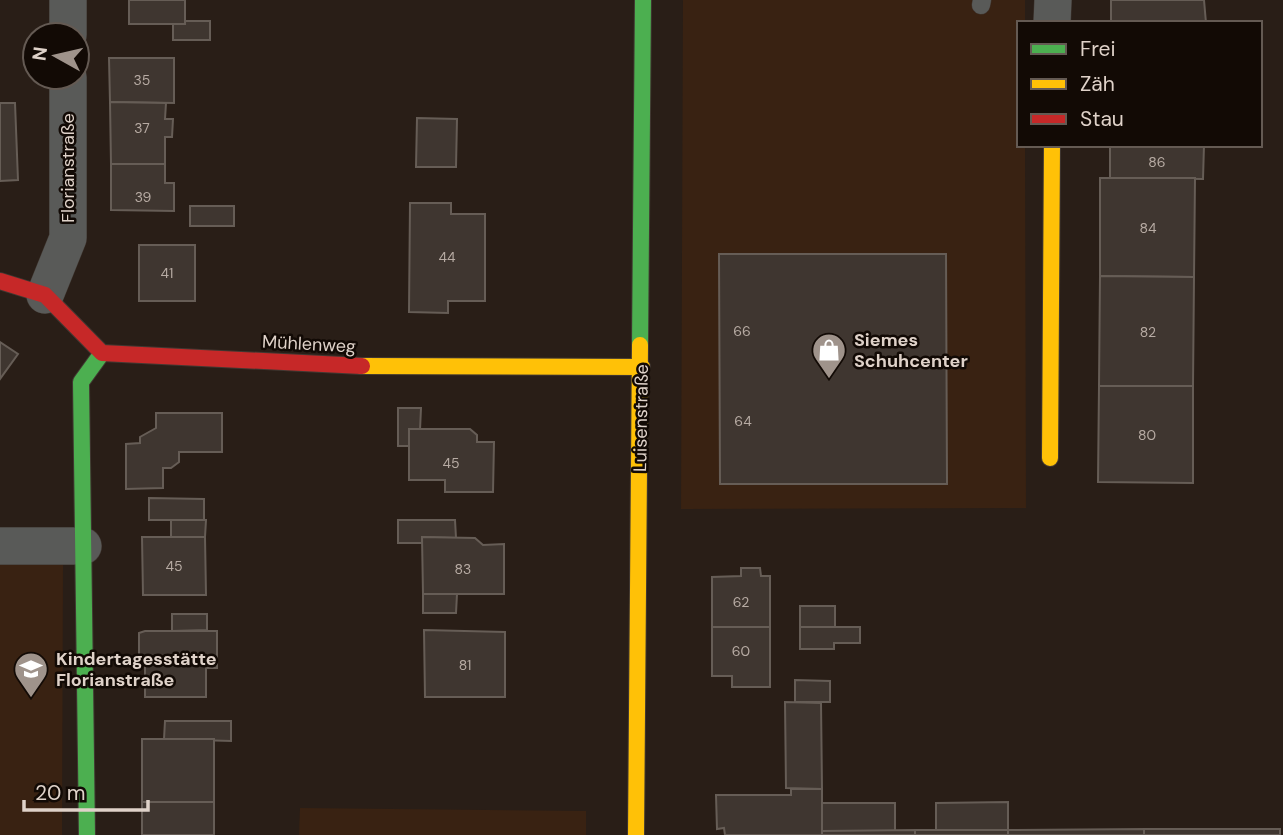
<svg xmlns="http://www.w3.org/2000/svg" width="1283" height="835" font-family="'DM Sans',sans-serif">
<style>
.built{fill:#392212}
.building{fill:#3f3630;stroke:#665d56;stroke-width:2}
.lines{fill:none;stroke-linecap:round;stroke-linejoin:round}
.lane-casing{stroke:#413832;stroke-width:19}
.street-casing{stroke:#413832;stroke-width:38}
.fast-casing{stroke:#413832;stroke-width:18}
.slow-casing{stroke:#413832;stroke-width:18}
.jam-casing{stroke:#413832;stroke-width:18}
.lane{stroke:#595a58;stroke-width:18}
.street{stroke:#595a58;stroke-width:37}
.fast{stroke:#4caf50;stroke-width:16}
.slow{stroke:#ffc107;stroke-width:16}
.jam{stroke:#c62828;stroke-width:16}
.labels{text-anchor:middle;stroke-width:5;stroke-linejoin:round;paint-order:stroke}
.number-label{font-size:14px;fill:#b7aba3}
.street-label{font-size:18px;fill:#dfd2c9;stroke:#120a05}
.poi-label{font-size:18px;font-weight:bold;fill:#dfd2c9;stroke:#120a05;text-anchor:start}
</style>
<rect width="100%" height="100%" fill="#291e17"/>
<g class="built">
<polygon points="683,0 1025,0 1025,23 1019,23 1019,145 1025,145 1026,508 681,509"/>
<polygon points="0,562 63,562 62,835 0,835"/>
<polygon points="300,808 586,811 586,835 299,835"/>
</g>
<g class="building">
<rect x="129" y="0" width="56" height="24"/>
<polygon points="1111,0 1204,0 1206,23 1111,23"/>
<polygon points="185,21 210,21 210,40 173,40 173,24 185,24"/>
<polygon points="109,58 174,58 174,103 110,102"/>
<polygon points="110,102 166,103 165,119 173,119 172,137 165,137 165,164 111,164"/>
<polygon points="0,103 15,103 18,180 0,181"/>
<polygon points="417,118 457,119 456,167 416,167"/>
<polygon points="1110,145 1204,145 1203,179 1110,178"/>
<polygon points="111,164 165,164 165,183 174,183 174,211 111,210"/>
<polygon points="1100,178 1195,178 1194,277 1100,276"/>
<polygon points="410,203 451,203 451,214 485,214 485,301 448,301 448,313 409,312"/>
<rect x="190" y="206" width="44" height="20"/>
<rect x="139" y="245" width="56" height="56"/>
<polygon points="719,254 946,254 947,484 720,484"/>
<polygon points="1100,276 1194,277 1193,386 1099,386"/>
<polygon points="0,342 18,354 0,379"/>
<polygon points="1099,386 1193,386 1193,483 1098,482"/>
<polygon points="398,408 421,408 420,430 409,429 409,446 398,446"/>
<polygon points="156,413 222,413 222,452 179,452 179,462 171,468 163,468 163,488 126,489 126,444 140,443 140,437 156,428"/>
<polygon points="409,429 470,429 477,435 477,442 494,442 493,492 445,492 445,480 409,480"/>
<polygon points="149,498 204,499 204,520 149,520"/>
<polygon points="171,520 206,520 205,537 171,537"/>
<polygon points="398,520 455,520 456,538 422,537 422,543 398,543"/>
<polygon points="142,537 205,537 206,595 143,595"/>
<polygon points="422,537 475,538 483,545 504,544 504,594 423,594"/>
<polygon points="741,568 760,568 761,576 770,576 770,627 712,627 712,577 741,576"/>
<polygon points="423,594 457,594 456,613 423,613"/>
<rect x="800" y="606" width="35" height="21"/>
<polygon points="172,614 207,614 207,630 172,631"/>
<polygon points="712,627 770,627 770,687 732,687 732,676 712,676"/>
<polygon points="800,627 860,627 860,643 834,643 834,649 800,649"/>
<polygon points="424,630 505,632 505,697 425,697"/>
<polygon points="145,631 217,631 217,668 206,668 206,697 145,697 145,659 139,659 139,633"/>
<polygon points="795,680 830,681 830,702 795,702"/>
<polygon points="785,702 821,703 822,789 786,788"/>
<polygon points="165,721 231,721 231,741 164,739"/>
<rect x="142" y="739" width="72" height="63"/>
<polygon points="791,789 822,789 822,835 725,835 724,828 717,829 716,795 791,795"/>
<rect x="142" y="802" width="72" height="33"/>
<polygon points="1008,802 1008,830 936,831 936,803"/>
<rect x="822" y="803" width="73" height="28"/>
<rect x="1144" y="829" width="136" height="6"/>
<polygon points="1144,829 1144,835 1008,835 1008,830"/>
<rect x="915" y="830" width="93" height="5"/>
<polygon points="915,830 915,835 822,835 822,831"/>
</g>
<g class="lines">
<g class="lane-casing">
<polyline id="lane" points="981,5 982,0"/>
</g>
<g class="street-casing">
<g id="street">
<polyline points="68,0 68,35"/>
<polyline points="1052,23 1053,0"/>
<polyline points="45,295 68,238 68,77"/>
<polyline points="0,546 83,546"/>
</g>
</g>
<g class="fast-casing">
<g id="fast">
<polyline points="640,345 643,0"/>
<polyline points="87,835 81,382 102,353"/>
</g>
</g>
<g class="slow-casing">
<g id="slow">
<polyline points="362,366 642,367"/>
<polyline points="1050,458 1052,145"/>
<polyline points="636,835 640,345"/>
</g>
</g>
<g class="jam-casing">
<polyline id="jam" points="0,281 45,295 102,353 362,366"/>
</g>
<use href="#lane" class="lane"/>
<use href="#street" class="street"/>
<use href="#fast" class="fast"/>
<use href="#slow" class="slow"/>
<use href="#jam" class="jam"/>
</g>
<defs>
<g id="shop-pin" transform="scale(1.75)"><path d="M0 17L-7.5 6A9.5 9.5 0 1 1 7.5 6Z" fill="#9f938b" stroke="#120a05"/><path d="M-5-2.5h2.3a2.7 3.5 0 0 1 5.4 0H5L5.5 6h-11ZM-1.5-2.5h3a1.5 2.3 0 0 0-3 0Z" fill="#fff"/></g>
<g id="school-pin" transform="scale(1.75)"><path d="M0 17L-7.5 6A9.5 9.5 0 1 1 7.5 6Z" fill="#9f938b" stroke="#120a05"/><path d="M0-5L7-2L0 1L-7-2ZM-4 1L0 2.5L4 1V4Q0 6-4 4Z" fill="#fff"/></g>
</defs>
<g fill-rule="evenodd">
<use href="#shop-pin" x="829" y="350"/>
<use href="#school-pin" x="31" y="669"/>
</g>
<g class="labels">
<g class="number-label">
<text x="142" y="85">35</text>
<text x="142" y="133">37</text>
<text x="1157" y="167">86</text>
<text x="143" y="202">39</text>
<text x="1148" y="233">84</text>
<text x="447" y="262">44</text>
<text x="167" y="278">41</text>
<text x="742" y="336">66</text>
<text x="1148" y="337">82</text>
<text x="743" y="426">64</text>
<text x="1147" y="440">80</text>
<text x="451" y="468">45</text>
<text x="174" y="571">45</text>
<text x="463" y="574">83</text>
<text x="741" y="607">62</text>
<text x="741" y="656">60</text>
<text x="465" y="670">81</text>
</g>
<g class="street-label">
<text transform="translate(68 168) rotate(-90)" y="6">Florianstraße</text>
<text transform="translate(309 344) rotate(3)" y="6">Mühlenweg</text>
<text transform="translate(641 418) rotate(-89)" y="6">Luisenstraße</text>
</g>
<g class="poi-label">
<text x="854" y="346">Siemes<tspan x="854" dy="21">Schuhcenter</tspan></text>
<text x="56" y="665">Kindertagesstätte<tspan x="56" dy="21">Florianstraße</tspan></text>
</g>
</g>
<rect x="1017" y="21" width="245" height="126" fill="#120a05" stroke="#645a53" stroke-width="2"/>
<rect x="1031" y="44" width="35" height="10" fill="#4caf50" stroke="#645a53" stroke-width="2"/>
<text x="1080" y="56" font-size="21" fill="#dfd2c9">Frei</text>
<rect x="1031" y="79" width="35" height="10" fill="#ffc107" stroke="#645a53" stroke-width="2"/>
<text x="1080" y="91" font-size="21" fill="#dfd2c9">Zäh</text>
<rect x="1031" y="114" width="35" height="10" fill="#c62828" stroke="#645a53" stroke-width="2"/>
<text x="1080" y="126" font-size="21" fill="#dfd2c9">Stau</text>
<g transform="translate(56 56) rotate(278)"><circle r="33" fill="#120a05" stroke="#645a53" stroke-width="2"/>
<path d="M0-5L12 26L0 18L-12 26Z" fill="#9f938b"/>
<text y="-10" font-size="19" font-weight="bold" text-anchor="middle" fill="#dfd2c9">N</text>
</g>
<path d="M24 800v10h124v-10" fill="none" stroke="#dfd2c9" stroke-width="3.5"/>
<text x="35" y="800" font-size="21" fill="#dfd2c9" stroke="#120a05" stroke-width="5" paint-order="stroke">20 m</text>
</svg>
